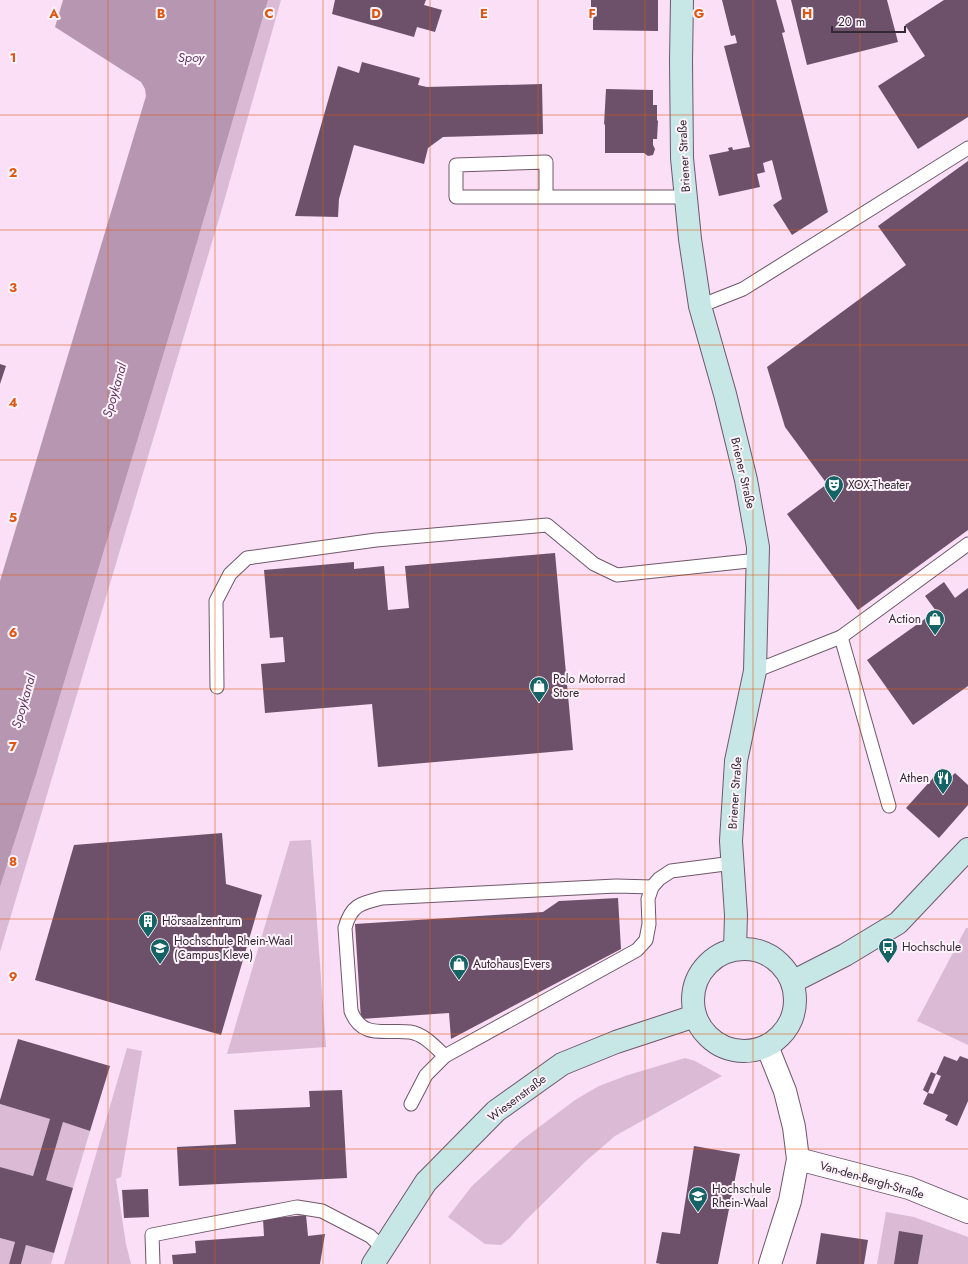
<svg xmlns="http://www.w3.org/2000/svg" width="968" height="1264" font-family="Jost,sans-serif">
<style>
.green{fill:#dbbad6}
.water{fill:#b796b2}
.building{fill:#6d5069}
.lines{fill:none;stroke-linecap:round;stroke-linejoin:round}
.lane-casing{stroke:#6f586b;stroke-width:15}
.street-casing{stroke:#6f586b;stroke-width:24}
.secondary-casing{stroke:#6f586b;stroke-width:24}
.lane{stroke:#fff;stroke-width:13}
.street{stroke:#fff;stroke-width:22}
.secondary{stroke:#c7e7e7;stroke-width:22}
.grid{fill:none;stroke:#df570e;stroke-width:1;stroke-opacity:0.55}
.labels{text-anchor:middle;stroke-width:4;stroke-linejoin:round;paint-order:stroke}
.street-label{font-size:12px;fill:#332932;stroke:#fdf2fb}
.poi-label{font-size:12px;fill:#332932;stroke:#fdf2fb;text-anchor:start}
.water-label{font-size:13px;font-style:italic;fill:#62365d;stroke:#fdf2fb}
.grid-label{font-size:13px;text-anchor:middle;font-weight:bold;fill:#df570e;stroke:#fdf2fb;stroke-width:4;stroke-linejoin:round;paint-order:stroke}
</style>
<rect width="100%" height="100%" fill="#fadff6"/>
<g class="green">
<polygon points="268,0 281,0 221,212 0,952 0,887 36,775 186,280"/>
<polygon points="311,840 326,1047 227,1054 290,841"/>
<polygon points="966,928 968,928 968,1045 917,1021"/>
<polygon points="127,1048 142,1051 121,1177 116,1179 126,1244 131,1264 64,1264"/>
<polygon points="685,1058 695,1061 722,1076 615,1136 586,1161 526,1220 510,1238 501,1245 485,1244 448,1217 472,1186 522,1140 575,1100 599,1086 628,1075"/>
<polygon points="0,1104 50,1119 33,1176 0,1167"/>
<polygon points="63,1122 90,1131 73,1188 46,1180"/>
<polygon points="886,1212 914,1217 968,1237 968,1264 877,1264"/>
<polygon points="0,1238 15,1242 9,1264 0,1264"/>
<polygon points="26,1245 54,1253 51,1264 21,1264"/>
</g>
<polygon class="water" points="63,0 268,0 186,280 36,775 0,887 0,581 146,96 145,89 141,82 55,27"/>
<g class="building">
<polygon points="335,0 426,0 424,5 442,10 435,32 417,27 414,37 332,14"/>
<polygon points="591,0 658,0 658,31 593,30 593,11 591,11"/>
<polygon points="722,0 776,0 785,32 782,33 828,212 792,235 773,205 782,199 772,160 763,163 765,172 757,174 760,187 719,196 709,155 729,151 728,148 732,147 733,150 750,147 724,46 737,43 735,35 731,36"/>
<polygon points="791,0 887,0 898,42 807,65"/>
<polygon points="944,0 968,0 968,117 918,149 878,86 925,56 905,25"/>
<polygon points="362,62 420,78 418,85 427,87 542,84 543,134 443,137 428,148 424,164 354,145 339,199 338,217 295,216 338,66 359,73"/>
<polygon points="606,89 653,90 653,105 657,105 657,120 658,121 657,139 653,139 653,145 655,149 653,155 648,156 644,153 605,153 605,124 604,125"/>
<polygon points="968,161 968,530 858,610 787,514 827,484 785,427 767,367 906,265 878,226"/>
<polygon points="0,364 6,366 0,384"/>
<polygon points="555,553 573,750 378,767 372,704 265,713 261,664 285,662 283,637 270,638 264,570 354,562 354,569 384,566 388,610 409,608 405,566"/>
<polygon points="944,582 955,598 968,588 968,686 913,725 867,660 936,611 925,596"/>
<polygon points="942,768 951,777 955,773 968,785 968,805 939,838 906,808"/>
<polygon points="222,833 226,884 262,895 221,1035 35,980 74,845"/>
<polygon points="618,898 621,949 451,1039 449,1013 361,1019 355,924 543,912 559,901"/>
<polygon points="18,1039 110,1066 90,1131 63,1122 46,1180 73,1188 54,1253 26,1245 21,1264 9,1264 15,1242 0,1238 0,1167 33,1176 50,1119 0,1104 0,1100"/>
<polygon points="944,1056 957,1061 960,1056 968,1059 968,1101 957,1126 945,1120 948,1115 923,1104 928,1093 933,1094 941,1076 936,1074"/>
<polygon points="931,1072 936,1074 928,1093 923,1090"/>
<polygon points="342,1090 347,1178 179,1186 177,1147 236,1144 234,1110 310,1107 309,1091"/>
<polygon points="694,1146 740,1154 718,1264 661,1264 656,1263 662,1232 680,1234"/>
<polygon points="148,1189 149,1217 124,1218 122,1190"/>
<polygon points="306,1215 308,1236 325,1234 320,1264 173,1264 172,1255 196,1253 195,1241 264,1236 263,1219"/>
<polygon points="899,1231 923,1235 918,1264 894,1264"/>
<polygon points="821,1233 868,1240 864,1264 816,1264"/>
</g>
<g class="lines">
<g class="lane-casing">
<g id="lane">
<polyline points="546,197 546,162 456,165 456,197 686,197"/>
<polyline points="700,306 743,289 968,148"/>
<polyline points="841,637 889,806"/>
<polyline points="755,671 841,637 968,544"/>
<polyline points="217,687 216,601 230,574 247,558 376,540 547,525 594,564 617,575 758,560"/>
<path d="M445 1056C435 1047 424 1034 410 1032 386 1029 362 1040 351 1011L345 928C351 905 361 903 382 898L616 886 652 887"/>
<polyline points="411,1104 426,1075 445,1056 637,950 646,940 649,924 648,899 652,887 659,879 671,871 733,863"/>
<polyline points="153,1264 152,1235 297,1207 322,1211 370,1236 383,1248"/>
</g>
</g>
<g class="street-casing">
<g id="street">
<polyline points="767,1046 785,1091 794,1127 798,1159 790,1201 770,1264"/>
<polyline points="798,1159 909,1188 968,1212"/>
</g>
</g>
<g class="secondary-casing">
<g id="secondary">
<polyline points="682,0 681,61 682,158 690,239 700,306 725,394 746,480 758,547 755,671 736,761 731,841 736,915 735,949"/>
<circle cx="744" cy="1000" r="51"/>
<polyline points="792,982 845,955 898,923 968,849"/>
<polyline points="373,1264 426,1182 496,1111 562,1064 616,1042 695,1016"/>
</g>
</g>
<use href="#lane" class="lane"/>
<use href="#street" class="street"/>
<use href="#secondary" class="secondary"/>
</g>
<path class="grid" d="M108 0V1264M215 0V1264M323 0V1264M430 0V1264M538 0V1264M645 0V1264M753 0V1264M860 0V1264M0 115H968M0 230H968M0 345H968M0 460H968M0 575H968M0 689H968M0 804H968M0 919H968M0 1034H968M0 1149H968"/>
<defs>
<g id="theatre-pin" transform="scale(1)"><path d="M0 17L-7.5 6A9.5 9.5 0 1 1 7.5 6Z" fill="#156465" stroke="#fdf2fb"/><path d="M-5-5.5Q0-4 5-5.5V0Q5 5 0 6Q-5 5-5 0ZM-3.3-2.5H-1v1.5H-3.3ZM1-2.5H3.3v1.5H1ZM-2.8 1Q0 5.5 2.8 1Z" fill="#fff"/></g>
<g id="shop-pin" transform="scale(1)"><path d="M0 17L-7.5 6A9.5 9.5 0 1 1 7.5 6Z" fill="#156465" stroke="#fdf2fb"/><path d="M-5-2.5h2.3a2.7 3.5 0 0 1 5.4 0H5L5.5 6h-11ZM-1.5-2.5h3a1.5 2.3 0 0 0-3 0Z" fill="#fff"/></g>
<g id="restaurant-pin" transform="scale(1)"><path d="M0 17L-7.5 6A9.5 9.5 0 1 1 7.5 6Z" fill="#156465" stroke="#fdf2fb"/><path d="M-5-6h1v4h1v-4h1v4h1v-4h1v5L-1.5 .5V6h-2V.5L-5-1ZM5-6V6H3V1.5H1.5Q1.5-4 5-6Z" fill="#fff"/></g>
<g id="building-pin" transform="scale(1)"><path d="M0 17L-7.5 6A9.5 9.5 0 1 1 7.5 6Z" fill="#156465" stroke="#fdf2fb"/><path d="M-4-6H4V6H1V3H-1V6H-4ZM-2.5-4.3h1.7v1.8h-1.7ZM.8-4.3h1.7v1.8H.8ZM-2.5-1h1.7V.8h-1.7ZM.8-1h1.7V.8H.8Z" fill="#fff"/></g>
<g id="bus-pin" transform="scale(1)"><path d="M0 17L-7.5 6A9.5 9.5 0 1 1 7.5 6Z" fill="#156465" stroke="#fdf2fb"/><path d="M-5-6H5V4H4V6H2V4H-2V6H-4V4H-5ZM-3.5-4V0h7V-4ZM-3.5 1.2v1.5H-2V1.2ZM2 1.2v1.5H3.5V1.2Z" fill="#fff"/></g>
<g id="university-pin" transform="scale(1)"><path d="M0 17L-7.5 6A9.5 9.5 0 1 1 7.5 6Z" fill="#156465" stroke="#fdf2fb"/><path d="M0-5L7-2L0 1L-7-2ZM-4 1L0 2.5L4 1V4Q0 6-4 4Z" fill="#fff"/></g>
</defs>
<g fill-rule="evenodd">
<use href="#theatre-pin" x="834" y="485"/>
<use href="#shop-pin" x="935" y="619"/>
<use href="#shop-pin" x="539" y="686"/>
<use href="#restaurant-pin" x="943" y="778"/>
<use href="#building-pin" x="148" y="921"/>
<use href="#bus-pin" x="888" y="947"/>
<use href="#university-pin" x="160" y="948"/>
<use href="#shop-pin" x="459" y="964"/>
<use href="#university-pin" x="698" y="1196"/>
</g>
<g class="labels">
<g class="street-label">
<text transform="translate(684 156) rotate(-93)" y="4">Briener Straße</text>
<text transform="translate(743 473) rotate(77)" y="4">Briener Straße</text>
<text transform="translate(735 793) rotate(-86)" y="4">Briener Straße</text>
<text transform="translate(517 1098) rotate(-37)" y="4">Wiesenstraße</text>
<text transform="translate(872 1180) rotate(16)" y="4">Van-den-Bergh-Straße</text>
</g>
<g class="poi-label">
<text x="848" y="489">XOX-Theater</text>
<text x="921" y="623" text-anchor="end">Action</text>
<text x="553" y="683">Polo Motorrad<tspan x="553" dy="14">Store</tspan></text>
<text x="929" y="782" text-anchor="end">Athen</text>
<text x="162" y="925">Hörsaalzentrum</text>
<text x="174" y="945">Hochschule Rhein-Waal<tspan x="174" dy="14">(Campus Kleve)</tspan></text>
<text x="902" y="951">Hochschule</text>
<text x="473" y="968">Autohaus Evers</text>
<text x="712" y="1193">Hochschule<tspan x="712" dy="14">Rhein-Waal</tspan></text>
</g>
<g class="water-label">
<text x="191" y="62">Spoy</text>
<text transform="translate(114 390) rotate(-74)" y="5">Spoykanal</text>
<text transform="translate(23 701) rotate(-74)" y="5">Spoykanal</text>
</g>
</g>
<g class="grid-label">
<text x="54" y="18">A</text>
<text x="161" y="18">B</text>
<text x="269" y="18">C</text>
<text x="376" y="18">D</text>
<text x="484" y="18">E</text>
<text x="592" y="18">F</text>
<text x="699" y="18">G</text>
<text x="807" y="18">H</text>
<text x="13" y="62">1</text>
<text x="13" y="177">2</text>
<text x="13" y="292">3</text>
<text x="13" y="407">4</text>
<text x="13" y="522">5</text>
<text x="13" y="637">6</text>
<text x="13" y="751">7</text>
<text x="13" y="866">8</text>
<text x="13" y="981">9</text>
</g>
<path d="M832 26v6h73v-6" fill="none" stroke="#332932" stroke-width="2"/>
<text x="838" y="26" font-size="12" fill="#332932" stroke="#fdf2fb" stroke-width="3" paint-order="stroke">20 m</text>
</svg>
